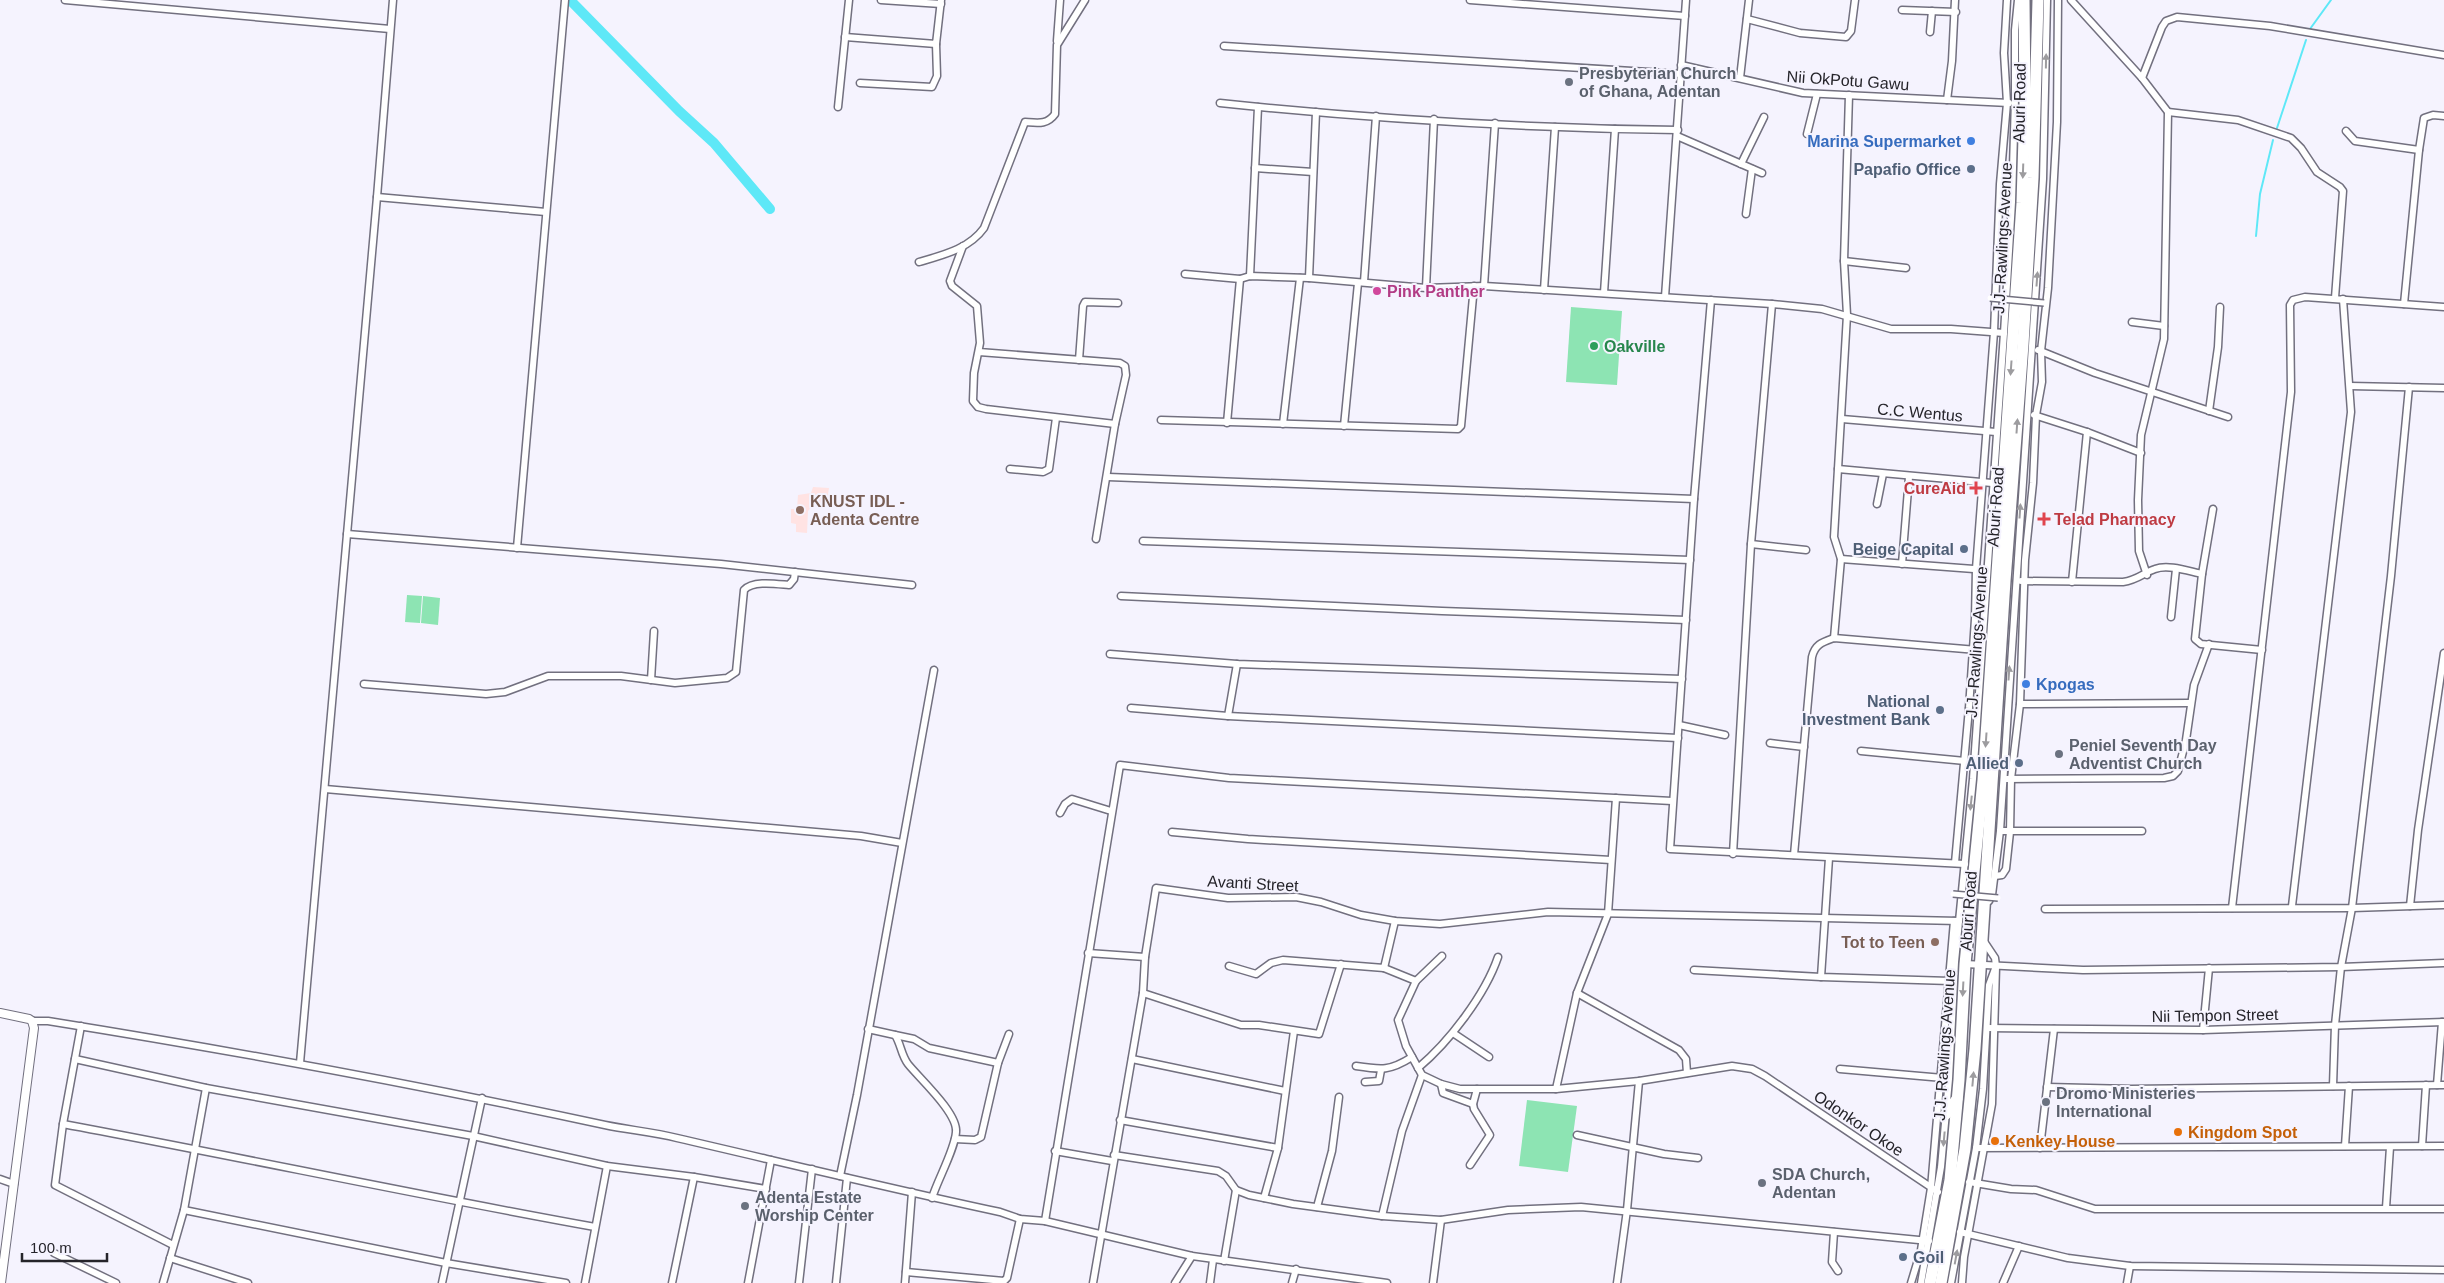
<svg xmlns="http://www.w3.org/2000/svg" width="2444" height="1283" font-family="Arial,sans-serif">
<style>
.education{fill:#ffe3e3}
.green{fill:#8de4b3}
.lines{fill:none;stroke-linecap:round;stroke-linejoin:round}
.stream{stroke:#5ee8f7;stroke-width:2}
.river{stroke:#5ee8f7;stroke-width:10}
.minor-casing{stroke:#72707f;stroke-width:9}
.tertiary-casing{stroke:#72707f;stroke-width:10}
.trunk-casing{stroke:#72707f;stroke-width:14}
.minor{stroke:#fff;stroke-width:6}
.tertiary{stroke:#fff;stroke-width:8}
.trunk{stroke:#fff;stroke-width:11}
.pedestrian-bridge-casing{stroke:#72707f;stroke-width:8;stroke-linecap:butt}
.pedestrian-bridge{stroke:#fff;stroke-width:5}
.oneway{fill:#9d9c9f}
.worship-dot{fill:#6b7280;stroke:#f5f3fe;stroke-width:2}
.shop-dot{fill:#3f7fe0;stroke:#f5f3fe;stroke-width:2}
.service-dot{fill:#5c6f8a;stroke:#f5f3fe;stroke-width:2}
.hotel-dot{fill:#d1479c;stroke:#f5f3fe;stroke-width:2}
.leisure-dot{fill:#2e9e5b;stroke:#f5f3fe;stroke-width:2}
.health-dot{fill:#e0444e;stroke:#f5f3fe;stroke-width:2}
.education-dot{fill:#8d6e63;stroke:#f5f3fe;stroke-width:2}
.food-dot{fill:#e8710a;stroke:#f5f3fe;stroke-width:2}
.labels{text-anchor:middle;stroke-width:4;stroke-linejoin:round;paint-order:stroke}
.worship-label{font-size:16px;font-weight:bold;fill:#5b616d;stroke:#f5f3fe;text-anchor:start}
.street-label{font-size:16px;fill:#25242a;stroke:#f5f3fe}
.shop-label{font-size:16px;font-weight:bold;fill:#366cbe;stroke:#f5f3fe;text-anchor:end}
.service-label{font-size:16px;font-weight:bold;fill:#4e5e75;stroke:#f5f3fe;text-anchor:end}
.hotel-label{font-size:16px;font-weight:bold;fill:#b23c85;stroke:#f5f3fe;text-anchor:start}
.leisure-label{font-size:16px;font-weight:bold;fill:#27864d;stroke:#f5f3fe;text-anchor:start}
.health-label{font-size:16px;font-weight:bold;fill:#be3a42;stroke:#f5f3fe;text-anchor:end}
.education-label{font-size:16px;font-weight:bold;fill:#785e54;stroke:#f5f3fe;text-anchor:start}
.food-label{font-size:16px;font-weight:bold;fill:#c56008;stroke:#f5f3fe;text-anchor:start}
</style>
<rect width="100%" height="100%" fill="#f5f3fe"/>
<polygon class="education" points="813,487 829,488 828,494 834,495 833,505 814,504 808,511 807,533 796,532 796,524 791,523 791,509 797,509 798,495 811,493"/>
<g class="green">
<polygon points="1571,307 1622,311 1617,385 1566,382"/>
<polygon points="407,595 422,596 420,623 405,622"/>
<polygon points="423,596 440,598 438,625 421,623"/>
<polygon points="1527,1100 1577,1106 1568,1172 1519,1166"/>
</g>
<g class="lines">
<g class="stream">
<polyline points="2310,29 2331,0"/>
<polyline points="2277,128 2306,40"/>
<polyline points="2256,236 2260,194 2273,140"/>
</g>
<polyline class="river" points="570,0 679,111 714,143 770,209"/>
<g class="minor-casing">
<g id="minor">
<polyline points="65,0 390,29"/>
<polyline points="881,0 941,4"/>
<polyline points="1470,0 1685,16"/>
<polyline points="2071,0 2142,78 2168,112 2164,339 2141,435 2138,500 2139,551 2147,575"/>
<polyline points="1902,10 1956,12"/>
<polyline points="1747,19 1800,33 1846,37 1851,31 1855,0"/>
<polyline points="1930,32 1932,11"/>
<polyline points="845,37 936,44 941,0"/>
<polyline points="1057,41 1060,0"/>
<polyline points="1224,46 1681,74"/>
<polyline points="1681,65 1803,93 2009,103"/>
<polyline points="1740,78 1749,0"/>
<polyline points="2142,78 2162,27 2166,21 2177,17 2270,26 2444,55"/>
<polyline points="860,83 932,87 937,76 936,44"/>
<polyline points="1947,100 1952,61 1955,0"/>
<path d="M1220 103C1371 119 1525 128 1678 130"/>
<polyline points="838,107 849,0"/>
<polyline points="2168,112 2238,120 2291,138 2301,148 2317,172 2340,187 2343,191 2335,298"/>
<polyline points="2346,131 2355,141 2419,150"/>
<polyline points="1807,134 1817,94"/>
<polyline points="1677,136 1762,173"/>
<polyline points="1741,164 1764,117"/>
<polyline points="1255,168 1313,172"/>
<polyline points="377,197 546,212"/>
<polyline points="1746,214 1752,169"/>
<polyline points="963,246 950,281 952,286 977,306 980,343 974,373 973,401 978,407 986,409 1115,424 1126,375 1125,366 1120,363 979,352"/>
<polyline points="1844,261 1906,268"/>
<path d="M919 262C943 255 969 249 984 228L1025 122C1038 123 1047 125 1055 114L1057 45 1085 0"/>
<polyline points="1185,274 1240,279 1250,276 1309,278 1426,288 1484,286 1772,304 1822,309 1891,329 1951,329 2004,333"/>
<polyline points="1250,276 1258,107"/>
<polyline points="1309,278 1316,112"/>
<polyline points="1364,282 1376,116"/>
<polyline points="1484,286 1495,123"/>
<polyline points="1426,288 1434,119"/>
<polyline points="1544,290 1555,127"/>
<polyline points="1604,293 1615,129"/>
<polyline points="1665,297 1686,0"/>
<polyline points="1711,300 1694,499 1670,849 1965,864"/>
<polyline points="2404,304 2419,150 2424,118 2433,115 2444,116"/>
<polyline points="2132,322 2164,326"/>
<polyline points="2038,350 2095,373 2228,417"/>
<polyline points="1079,360 1083,306 1085,302 1118,303"/>
<polyline points="2350,386 2444,388"/>
<polyline points="2209,411 2218,347 2220,307"/>
<polyline points="2034,415 2087,432 2141,453"/>
<polyline points="1842,419 1996,432"/>
<polyline points="1161,420 1458,429 1461,426 1474,286"/>
<polyline points="1227,423 1240,279"/>
<polyline points="1283,424 1300,278"/>
<polyline points="1344,426 1358,283"/>
<polyline points="1010,469 1043,472 1049,469 1056,418"/>
<polyline points="1838,469 1992,483"/>
<polyline points="1108,477 1694,499"/>
<polyline points="1877,504 1883,474"/>
<polyline points="2213,509 2202,574 2195,639 2201,644 2262,650"/>
<polyline points="347,534 721,564 912,585"/>
<polyline points="1096,539 1115,424"/>
<polyline points="1143,541 1690,560"/>
<polyline points="1751,544 1806,550"/>
<polyline points="517,548 565,0"/>
<polyline points="1841,559 1987,570"/>
<polyline points="1902,564 1909,477"/>
<path d="M2021 581 2123 582C2138 580 2143 573 2155 569 2168 564 2188 571 2202 574"/>
<polyline points="2072,582 2087,432"/>
<polyline points="1121,596 1442,611 1686,620"/>
<polyline points="2171,617 2176,569"/>
<polyline points="1834,638 1841,559 1834,537 1847,315 1844,261 1849,95"/>
<polyline points="1110,654 1237,664 1682,679"/>
<polyline points="651,680 654,631"/>
<path d="M364 684 486 694 505 692 548 676H621L675 683 727 678 736 672 744 590C753 580 777 584 789 585L794 579 795 572"/>
<polyline points="2020,704 2190,703"/>
<polyline points="1131,708 1228,716 1678,738"/>
<polyline points="1228,716 1237,664"/>
<polyline points="1679,725 1725,735"/>
<polyline points="1770,743 1804,747"/>
<polyline points="1861,751 1965,761"/>
<polyline points="2006,779 2164,778 2173,776 2178,771 2186,740 2194,685 2209,644"/>
<polyline points="325,789 861,836 902,843"/>
<polyline points="1060,813 1065,804 1072,799 1111,811"/>
<polyline points="2000,831 2142,831"/>
<polyline points="1172,832 1248,839 1611,860"/>
<polyline points="1733,854 1751,544 1772,304"/>
<path d="M1794 855 1812 657C1815 644 1823 642 1834 638L1977 650"/>
<polyline points="1955,863 1969,708 1975,619 1976,569 1994,332 2000,184 2007,103 2004,53 2007,0"/>
<polyline points="1995,876 2002,875 2006,869 2010,832 2011,779 2020,704 2025,560 2033,483 2036,415 2042,382 2041,351 2048,288 2057,122 2058,0"/>
<polyline points="1989,901 1992,895 2000,831 2043,179 2047,0"/>
<polyline points="2292,906 2351,412 2343,299"/>
<polyline points="2410,906 2418,830 2444,653"/>
<polyline points="2232,908 2291,392 2290,305 2293,300 2305,297 2444,307"/>
<polyline points="2045,909 2352,908 2444,905"/>
<polyline points="1088,953 1145,957"/>
<polyline points="1965,964 2083,970 2341,967 2444,963"/>
<polyline points="1229,966 1256,974 1271,963 1283,960 1384,968 1395,921"/>
<polyline points="1384,968 1416,981 1398,1020 1406,1046 1422,1075 1441,1084 1460,1089 1556,1089 1639,1081 1732,1066 1752,1069 1765,1076 1938,1192"/>
<polyline points="1694,970 1821,977 1950,981"/>
<polyline points="1821,977 1829,858"/>
<polyline points="1416,981 1442,956"/>
<polyline points="1143,993 1241,1025 1259,1025 1319,1034 1341,964"/>
<polyline points="1577,993 1679,1050 1686,1059 1687,1073"/>
<path d="M32 1021H48C235 1051 420 1085 605 1125 629 1130 653 1132 677 1138 785 1163 892 1189 1000 1212L1020 1219 1045 1221 1192 1256 1387 1283"/>
<polyline points="81,1026 63,1124 55,1185 173,1245"/>
<polyline points="1987,1028 2203,1030 2444,1022"/>
<path d="M868 1029 895 1035C901 1044 901 1055 908 1064 919 1078 958 1113 956 1132 955 1149 938 1179 932 1198"/>
<polyline points="2203,1030 2209,968"/>
<polyline points="1453,1033 1489,1057"/>
<polyline points="895,1035 914,1039 929,1048 998,1063"/>
<polyline points="75,1059 206,1088 473,1136 607,1166 694,1177 766,1189"/>
<polyline points="1132,1059 1285,1091"/>
<polyline points="300,1063 377,197 393,0"/>
<path d="M1356 1066C1382 1070 1390 1071 1412 1057"/>
<path d="M1418 1068C1449 1042 1485 995 1498 957"/>
<polyline points="1840,1069 1943,1078"/>
<polyline points="1365,1082 1379,1081 1381,1070"/>
<polyline points="1441,1084 1443,1093 1473,1104"/>
<polyline points="2437,1085 2442,1022"/>
<polyline points="2333,1086 2335,1025 2341,967 2352,908 2391,576 2409,387"/>
<polyline points="2047,1087 2131,1089 2444,1085"/>
<polyline points="1556,1089 1577,993 1608,914 1616,798"/>
<polyline points="1120,1120 1278,1148"/>
<path d="M63 1124C240 1157 417 1195 595 1227"/>
<polyline points="1577,1135 1664,1154 1698,1158"/>
<polyline points="955,1139 975,1140 981,1137 998,1063 1009,1034"/>
<polyline points="2345,1146 2349,1086"/>
<polyline points="2422,1146 2426,1085"/>
<polyline points="1976,1148 2444,1146"/>
<polyline points="2040,1148 2054,1029"/>
<polyline points="1055,1151 1112,1161"/>
<polyline points="1114,1155 1218,1171 1226,1176 1236,1190 1249,1195 1293,1204 1382,1216 1441,1220 1508,1210 1581,1207 1929,1241"/>
<polyline points="1470,1165 1490,1135 1474,1109 1473,1104 1477,1089"/>
<polyline points="840,1176 857,1095 934,670"/>
<polyline points="0,1179 14,1184"/>
<polyline points="1969,1182 2011,1189 2036,1190 2095,1209 2444,1209"/>
<polyline points="1264,1198 1278,1148 1294,1031"/>
<polyline points="1317,1207 1332,1151 1339,1097"/>
<polyline points="2386,1208 2390,1147"/>
<polyline points="184,1210 446,1263 566,1283"/>
<polyline points="1382,1216 1402,1131 1422,1075"/>
<polyline points="1045,1221 1120,765 1229,778 1672,801"/>
<polyline points="1834,1232 1832,1262 1838,1271"/>
<polyline points="1960,1232 2068,1258 2130,1266 2444,1270"/>
<polyline points="54,1253 116,1283"/>
<polyline points="170,1258 248,1283"/>
<polyline points="1224,1261 1236,1190"/>
<polyline points="906,1272 1004,1281 1007,1278 1020,1219"/>
<polyline points="163,1283 184,1210 206,1088"/>
<polyline points="442,1283 482,1098"/>
<polyline points="585,1283 607,1166"/>
<polyline points="672,1283 694,1177"/>
<polyline points="748,1283 771,1160"/>
<polyline points="799,1283 812,1169"/>
<polyline points="836,1283 847,1178"/>
<polyline points="905,1283 912,1192"/>
<polyline points="1093,1283 1143,993 1145,957 1156,888 1228,898 1296,897 1321,902 1361,915 1395,921 1440,924 1548,912 1959,921"/>
<polyline points="1175,1283 1192,1256"/>
<polyline points="1210,1283 1213,1260"/>
<polyline points="1292,1283 1296,1269"/>
<polyline points="1433,1283 1441,1220"/>
<polyline points="1617,1283 1627,1210 1639,1081"/>
<polyline points="1911,1283 1921,1250 1931,1188 1954,921"/>
<polyline points="1921,1283 1941,1167 1949,1079 1955,962 1973,779 2004,333 2012,202 2015,99 2015,30 2018,0"/>
<polyline points="1951,1283 1976,1148 1983,1089 1989,985 1996,966 1995,958 1983,940"/>
<polyline points="1962,1283 1964,1257 1992,1104 1996,967"/>
<polyline points="2003,1283 2019,1246"/>
<polyline points="2127,1283 2130,1266"/>
</g>
</g>
<g class="tertiary-casing">
<polyline id="tertiary" points="0,1013 29,1019 32,1021 34,1028 1,1283"/>
</g>
<g class="trunk-casing">
<g id="trunk">
<polyline points="1946,1114 1957,1099"/>
<polyline points="1930,1283 1950,1180 1959,1080 1965,964 1983,780 2022,203 2025,104 2024,0"/>
<polyline points="1941,1283 1965,1149 1975,1049 2005,581 2023,344 2033,178 2038,0"/>
</g>
</g>
<use href="#minor" class="minor"/>
<use href="#tertiary" class="tertiary"/>
<use href="#trunk" class="trunk"/>
<g class="pedestrian-bridge-casing">
<g id="pedestrian-bridge">
<polyline points="1990,298 2044,303"/>
<polyline points="1953,894 1998,898"/>
</g>
</g>
<use href="#pedestrian-bridge" class="pedestrian-bridge"/>
</g>
<defs><path id="oneway-solid" d="M-6-.8H1V-3.2L6.5 0L1 3.2V.8H-6Z" transform="scale(1.25)"/></defs>
<g class="oneway">
<use href="#oneway-solid" transform="translate(2046 61) rotate(-89)"/>
<use href="#oneway-solid" transform="translate(2023 171) rotate(92)"/>
<use href="#oneway-solid" transform="translate(2037 279) rotate(-86)"/>
<use href="#oneway-solid" transform="translate(2011 368) rotate(94)"/>
<use href="#oneway-solid" transform="translate(2017 426) rotate(-86)"/>
<use href="#oneway-solid" transform="translate(2020 511) rotate(-86)"/>
<use href="#oneway-solid" transform="translate(2009 673) rotate(-86)"/>
<use href="#oneway-solid" transform="translate(1986 740) rotate(94)"/>
<use href="#oneway-solid" transform="translate(1971 803) rotate(96)"/>
<use href="#oneway-solid" transform="translate(1963 989) rotate(93)"/>
<use href="#oneway-solid" transform="translate(1973 1079) rotate(-85)"/>
<use href="#oneway-solid" transform="translate(1944 1139) rotate(95)"/>
<use href="#oneway-solid" transform="translate(1956 1257) rotate(-80)"/>
</g>
<g class="worship-dot">
<circle cx="1569" cy="82" r="5"/>
<circle cx="2059" cy="754" r="5"/>
<circle cx="2046" cy="1102" r="5"/>
<circle cx="1762" cy="1183" r="5"/>
<circle cx="745" cy="1206" r="5"/>
</g>
<g class="shop-dot">
<circle cx="1971" cy="141" r="5"/>
<circle cx="2026" cy="684" r="5"/>
</g>
<g class="service-dot">
<circle cx="1971" cy="169" r="5"/>
<circle cx="1964" cy="549" r="5"/>
<circle cx="1940" cy="710" r="5"/>
<circle cx="2019" cy="763" r="5"/>
<circle cx="1903" cy="1257" r="5"/>
</g>
<circle class="hotel-dot" cx="1377" cy="291" r="5"/>
<circle class="leisure-dot" cx="1594" cy="346" r="5"/>
<g class="health-dot">
<path d="M1973.5 480.5h5v5h5v5h-5v5h-5v-5h-5v-5h5z"/>
<path d="M2041.5 511.5h5v5h5v5h-5v5h-5v-5h-5v-5h5z"/>
</g>
<g class="education-dot">
<circle cx="800" cy="510" r="5"/>
<circle cx="1935" cy="942" r="5"/>
</g>
<g class="food-dot">
<circle cx="2178" cy="1132" r="5"/>
<circle cx="1995" cy="1141" r="5"/>
</g>
<g class="labels">
<g class="worship-label">
<text x="1579" y="79">Presbyterian Church<tspan x="1579" dy="18">of Ghana, Adentan</tspan></text>
<text x="2069" y="751">Peniel Seventh Day<tspan x="2069" dy="18">Adventist Church</tspan></text>
<text x="2056" y="1099">Dromo Ministeries<tspan x="2056" dy="18">International</tspan></text>
<text x="1772" y="1180">SDA Church,<tspan x="1772" dy="18">Adentan</tspan></text>
<text x="755" y="1203">Adenta Estate<tspan x="755" dy="18">Worship Center</tspan></text>
</g>
<g class="street-label">
<text transform="translate(1848 80) rotate(4)" y="6">Nii OkPotu Gawu</text>
<text transform="translate(2019 103) rotate(-89)" y="6">Aburi Road</text>
<text transform="translate(2002 238) rotate(-87)" y="6">J.J. Rawlings Avenue</text>
<text transform="translate(1920 412) rotate(5)" y="6">C.C Wentus</text>
<text transform="translate(1995 507) rotate(-86)" y="6">Aburi Road</text>
<text transform="translate(1976 642) rotate(-86)" y="6">J.J. Rawlings Avenue</text>
<text transform="translate(1253 883) rotate(3)" y="6">Avanti Street</text>
<text transform="translate(1968 911) rotate(-86)" y="6">Aburi Road</text>
<text transform="translate(2215 1015) rotate(-1)" y="6">Nii Tempon Street</text>
<text transform="translate(1944 1045) rotate(-86)" y="6">J.J. Rawlings Avenue</text>
<text transform="translate(1859 1123) rotate(34)" y="6">Odonkor Okoe</text>
</g>
<g class="shop-label">
<text x="1961" y="147">Marina Supermarket</text>
<text x="2036" y="690" text-anchor="start">Kpogas</text>
</g>
<g class="service-label">
<text x="1961" y="175">Papafio Office</text>
<text x="1954" y="555">Beige Capital</text>
<text x="1930" y="707">National<tspan x="1930" dy="18">Investment Bank</tspan></text>
<text x="2009" y="769">Allied</text>
<text x="1913" y="1263" text-anchor="start">Goil</text>
</g>
<g class="hotel-label">
<text x="1387" y="297">Pink Panther</text>
</g>
<g class="leisure-label">
<text x="1604" y="352">Oakville</text>
</g>
<g class="health-label">
<text x="1966" y="494">CureAid</text>
<text x="2054" y="525" text-anchor="start">Telad Pharmacy</text>
</g>
<g class="education-label">
<text x="810" y="507">KNUST IDL -<tspan x="810" dy="18">Adenta Centre</tspan></text>
<text x="1925" y="948" text-anchor="end">Tot to Teen</text>
</g>
<g class="food-label">
<text x="2188" y="1138">Kingdom Spot</text>
<text x="2005" y="1147">Kenkey House</text>
</g>
</g>
<path d="M22 1253v8h85v-8" fill="none" stroke="#25242a" stroke-width="2.5"/>
<text x="30" y="1253" font-size="15" fill="#25242a" stroke="#f5f3fe" stroke-width="4" paint-order="stroke">100 m</text>
</svg>
